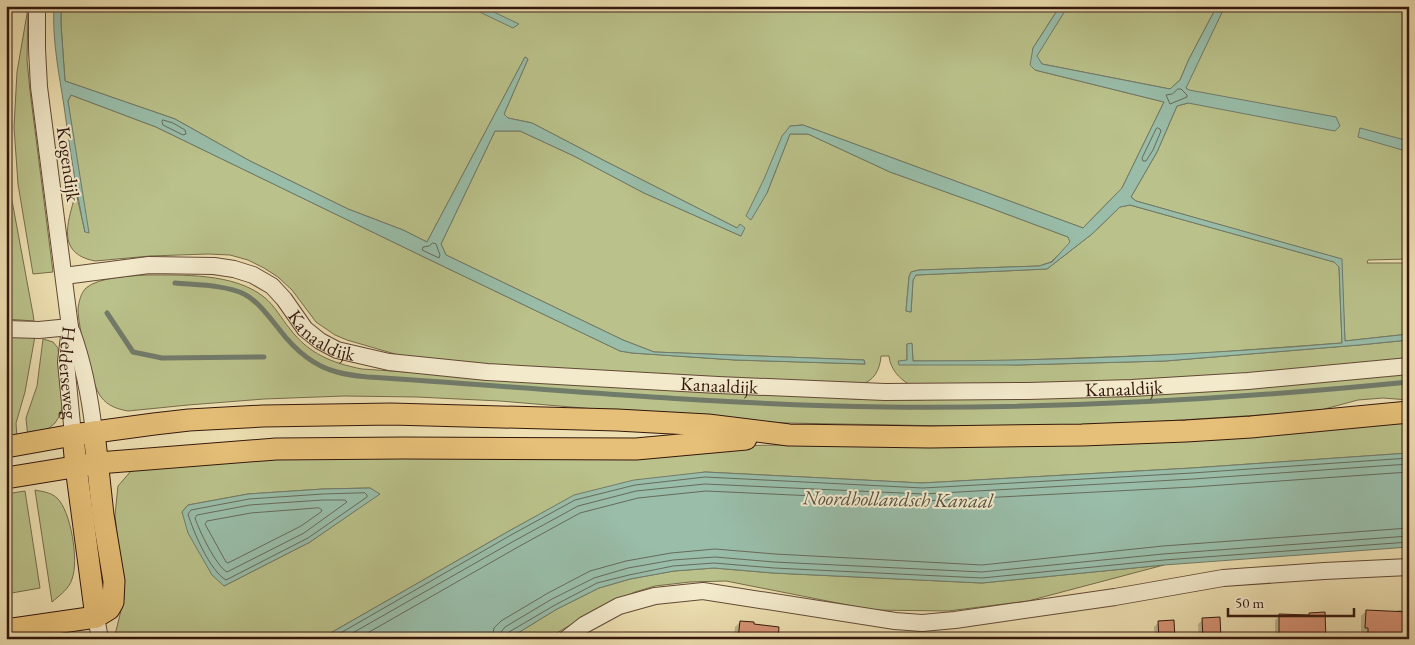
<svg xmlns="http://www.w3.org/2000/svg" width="1415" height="645" font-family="'EB Garamond',serif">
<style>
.green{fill:#bac18a;stroke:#776c4b;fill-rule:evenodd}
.water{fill:#99bda9;stroke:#717b6a}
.shadow{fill:#0003}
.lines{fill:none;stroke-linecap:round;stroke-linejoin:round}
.shore{stroke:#666a5a;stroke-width:1}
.stream{stroke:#717b6a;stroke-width:5}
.building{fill:#d69375;stroke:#34170c}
.minor-casing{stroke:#624935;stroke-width:18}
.major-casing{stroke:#34170c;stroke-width:23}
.minor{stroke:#f3eacc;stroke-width:16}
.major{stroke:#e6c078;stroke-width:21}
.labels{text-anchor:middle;stroke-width:4;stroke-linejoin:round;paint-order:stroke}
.street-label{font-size:19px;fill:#34170c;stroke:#f3eacc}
.water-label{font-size:20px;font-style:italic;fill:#575143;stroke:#f3eacc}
</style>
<rect width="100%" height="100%" fill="#eddfb1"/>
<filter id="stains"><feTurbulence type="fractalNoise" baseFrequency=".004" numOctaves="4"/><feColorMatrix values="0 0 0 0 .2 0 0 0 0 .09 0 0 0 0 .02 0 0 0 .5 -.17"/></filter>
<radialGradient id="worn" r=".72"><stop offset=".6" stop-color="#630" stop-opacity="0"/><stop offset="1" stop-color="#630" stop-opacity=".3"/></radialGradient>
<g class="green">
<path d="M61 6H1060L1033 48 1035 70 1164 102 1122 188 1083 228 803 125 790 126 747 216 767 193 790 134H808L890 172 985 206 1068 237 1071 243 1051 262 1039 266 919 270 911 272 909 277 906 311 911 312 913 280 916 275 1047 269 1092 234 1120 207 1130 205 1334 262 1339 267 1342 343 1192 354 994 361H913L912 344H907V361L1017 365 1165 361 1359 345 1409 340V360L1169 380 1014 386 909 384C899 379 890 368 889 356H881C880 370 874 381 860 385L471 364 402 356 347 340 335 335 316 322 292 290 278 277 264 268 248 260 230 255 208 254 150 256 95 261C54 253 69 220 76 192L85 232 68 101 71 95 156 127 426 258 620 351 632 353 735 360 865 364 864 360 654 352 623 340 446 255 441 244 495 131H520L574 156 644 193 741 236 737 228 601 159 532 123 508 118 504 114 528 59 525 57 427 242 403 230 348 209 250 161 175 119 65 81 61 25Z"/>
<polygon points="1068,6 1217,6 1189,59 1180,80 1170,89 1042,64 1036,56"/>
<polygon points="1225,6 1409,6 1409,259 1368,260 1367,263 1409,263 1409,334 1345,341 1341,259 1136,201 1131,197 1157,152 1177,106 1188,103 1189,90 1185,88"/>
<polygon points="28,8 27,60 30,91 53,272 33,274 18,184 14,127 17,72"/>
<polygon points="6,168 33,314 34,321 6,319"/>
<path d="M146 275C183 275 234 273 264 297 275 306 281 318 290 329 309 354 332 363 362 369L555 382 846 397 853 399 922 400 930 398 1409 373V400L1383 398 1358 400 1317 411 1260 415 1150 422 1004 427 787 423 713 419 500 401 417 397 344 396 264 399 188 405 128 411C117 409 108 406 101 397 91 384 78 326 78 309 79 301 81 293 86 288 99 277 130 276 146 275Z"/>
<polygon points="6,335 35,336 25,392 16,423 17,438 6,441"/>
<polygon points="43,339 53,342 58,348 63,405 60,415 55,423 42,434 28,438 26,418 37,386"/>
<path d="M1409 421V453L1192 468 922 483 705 472 574 496 509 531 320 639H114L124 598 115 515 118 486 131 471 260 455 778 445 968 446ZM370 488 379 494 310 542 224 586 182 512 188 505 248 494 323 489Z"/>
<path d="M35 490C44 492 50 492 57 498 71 511 79 561 72 579 69 589 60 595 52 602Z"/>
<polygon points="25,491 40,588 6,594 6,494"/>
<polygon points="1164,565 1028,601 948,611 873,610 726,581 690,582 655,586 635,592 595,610 547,639 508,639 557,609 599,588 630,579 674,571 714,568 773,573 982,583"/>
</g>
<g class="water">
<path d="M54 6H61V25L65 81 175 119 250 161 348 209 403 230 427 242 525 57 528 59 504 114 508 118 532 123 601 159 737 228 740 224 745 228 741 236 644 193 574 156 520 131H495L441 244 446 255 623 340 654 352 864 360 865 364 735 360 632 353 620 351 426 258 156 127 71 95 68 101 89 233 85 232C76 191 70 149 64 106 59 73 52 40 54 6Z"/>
<polygon points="467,6 481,6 519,24 513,28"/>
<path d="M1060 6H1068L1037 56 1042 64 1170 89 1180 80 1189 59 1217 6H1225L1186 88 1189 90 1336 117 1340 126 1335 131 1188 103 1177 106 1157 152 1131 197 1136 201 1342 259 1345 341 1409 334V340L1359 345 1165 361 1017 365H899L898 361 907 360V344L912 343 913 361C1056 361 1199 355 1342 343L1339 267 1334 262 1130 205 1120 207 1092 234 1047 269 916 275 913 280 911 312 906 311 909 277 911 272 919 270 1039 266 1052 262 1070 242 1068 237 985 206 890 172 808 134H790L767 193 751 220 746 216 764 179 782 136 790 126 803 125 1083 228 1122 188 1164 102 1035 70 1030 65 1033 48Z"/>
<polygon points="1360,128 1409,141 1409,152 1358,137"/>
<polygon points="1409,453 1409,547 1164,565 982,583 773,573 714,568 674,571 630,579 599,588 557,609 508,639 320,639 509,531 574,495 634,480 705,472 922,483 1192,468"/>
<polygon points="370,488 380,494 310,542 224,586 212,575 188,533 182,512 188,505 248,494 323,489"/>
</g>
<g class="shadow">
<polygon points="1398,610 1409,610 1409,639 1364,639 1364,632 1361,632 1361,616 1366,611 1395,613"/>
<polygon points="1280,616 1324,639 1275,639 1275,620"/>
<polygon points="1203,620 1220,639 1199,639 1198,624"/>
<polygon points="740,622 777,634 801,639 734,639 735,627"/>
<polygon points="1159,622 1174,639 1155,639 1154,627"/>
<polygon points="641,634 643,639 629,639"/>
<polygon points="1110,638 1126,638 1126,639 1109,639"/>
</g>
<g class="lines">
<g class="shore">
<polygon points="1178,89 1181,89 1187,95 1187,97 1170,104 1166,95 1172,94"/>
<polygon points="163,120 173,123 185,130 186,134 183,135 163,125 162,122"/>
<polygon points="1158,128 1160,129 1161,131 1153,150 1146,161 1143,161 1142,158 1156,129"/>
<polygon points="433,243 436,244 440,255 439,258 422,250 423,247 429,246"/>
<path d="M365 493 367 495V497L308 538 226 580C210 571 193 531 188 514L191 510 249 499 323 494Z"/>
<path d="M323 500H345L347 502 304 533 227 572C216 566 199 530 195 518L197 515 250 505Z"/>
<polygon points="319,508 322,510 321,512 301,526 228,563 226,562 205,524 207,521 251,513"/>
<polyline points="330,639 511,535 575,500 635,485 705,477 923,488 1192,473 1409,458"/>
<polyline points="342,639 514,541 578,506 636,491 705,484 923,494 1193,479 1409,464"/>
<polyline points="357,639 518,547 580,513 638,498 706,491 923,501 1193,487 1409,472"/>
<polyline points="492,639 494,628 501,621 548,593 590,571 626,561 671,553 715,549 775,554 982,565 1163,546 1409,528"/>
<polyline points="500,639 501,632 505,627 552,599 594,578 628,568 673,560 715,557 774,562 982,572 1163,554 1409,536"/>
<polyline points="506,639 506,635 509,632 555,605 597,583 629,575 673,566 714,563 774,568 982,578 1164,560 1409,542"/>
</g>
<g class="stream">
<path d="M175 283C196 285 226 285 244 294 258 301 269 317 279 329 294 349 313 366 337 372 347 375 358 376 368 377 540 388 713 405 886 407 1060 409 1235 399 1409 382"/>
<polyline points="107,313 133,352 162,358 264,357"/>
</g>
</g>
<g class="building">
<polygon points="1366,610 1409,612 1409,639 1368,639 1368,628 1365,628"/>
<polygon points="1325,612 1326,639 1279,639 1279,614 1309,615 1309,613"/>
<polygon points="1220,617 1221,639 1203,639 1202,618"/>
<polygon points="1174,620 1175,639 1159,639 1158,621"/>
<polygon points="740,621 754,622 754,624 779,627 778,639 738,639"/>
</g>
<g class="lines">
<g class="minor-casing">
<g id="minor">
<path id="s1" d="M37 6V49L39 87 70 327 66 362 73 435"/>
<path id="s2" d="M64 276 149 265 214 266 234 269 253 275 272 286 284 299 305 329 320 341 337 350 389 362 487 372 718 385 885 392 1028 391 1132 388 1248 381 1409 366"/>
<polyline points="6,329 39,330 70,327"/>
<path d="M72 332C84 365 90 397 94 432"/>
<polyline points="96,617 100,639"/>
<polyline points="566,639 584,625 619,606 655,596 703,591 895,621 922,623 955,620 1115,597 1223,578 1324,571 1409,567"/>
</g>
</g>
<g class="major-casing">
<g id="major">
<polyline points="73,435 76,467 96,617"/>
<polyline points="6,447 73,435 154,424 189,420 263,416 391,414 617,420 708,425 789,435 930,437 1082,435 1186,431 1251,427 1409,412"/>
<polyline points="6,478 98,463 276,449 404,448 636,449 746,439"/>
<polyline points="6,630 96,617 109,609 113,602 114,581 103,515 94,432"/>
</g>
</g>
<use href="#minor" class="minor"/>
<use href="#major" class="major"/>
</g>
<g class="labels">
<g class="street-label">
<text transform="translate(69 164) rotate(82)" y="7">Kogendijk</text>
<text dy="7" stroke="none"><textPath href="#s2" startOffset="285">Kanaaldijk</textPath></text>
<text dy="7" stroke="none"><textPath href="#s1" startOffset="369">Helderseweg</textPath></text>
<text dy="7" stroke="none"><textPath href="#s2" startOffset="690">Kanaaldijk</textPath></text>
<text dy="7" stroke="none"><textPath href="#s2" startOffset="1095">Kanaaldijk</textPath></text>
</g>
<g class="water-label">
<text transform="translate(898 499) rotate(1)" y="7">Noordhollandsch Kanaal</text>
</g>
</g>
<rect width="1415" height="645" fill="none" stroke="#eddfb1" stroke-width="25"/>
<rect x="8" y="8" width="1400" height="630" fill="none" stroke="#34170c" stroke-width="2.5"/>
<rect x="12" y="12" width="1390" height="620" fill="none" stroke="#34170c"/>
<path d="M1228 608v8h126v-8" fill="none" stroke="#34170c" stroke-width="2.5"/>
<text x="1235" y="608" font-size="15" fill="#34170c" stroke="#f3eacc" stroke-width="4" paint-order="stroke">50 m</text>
<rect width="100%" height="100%" filter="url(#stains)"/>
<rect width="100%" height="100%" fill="url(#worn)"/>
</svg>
